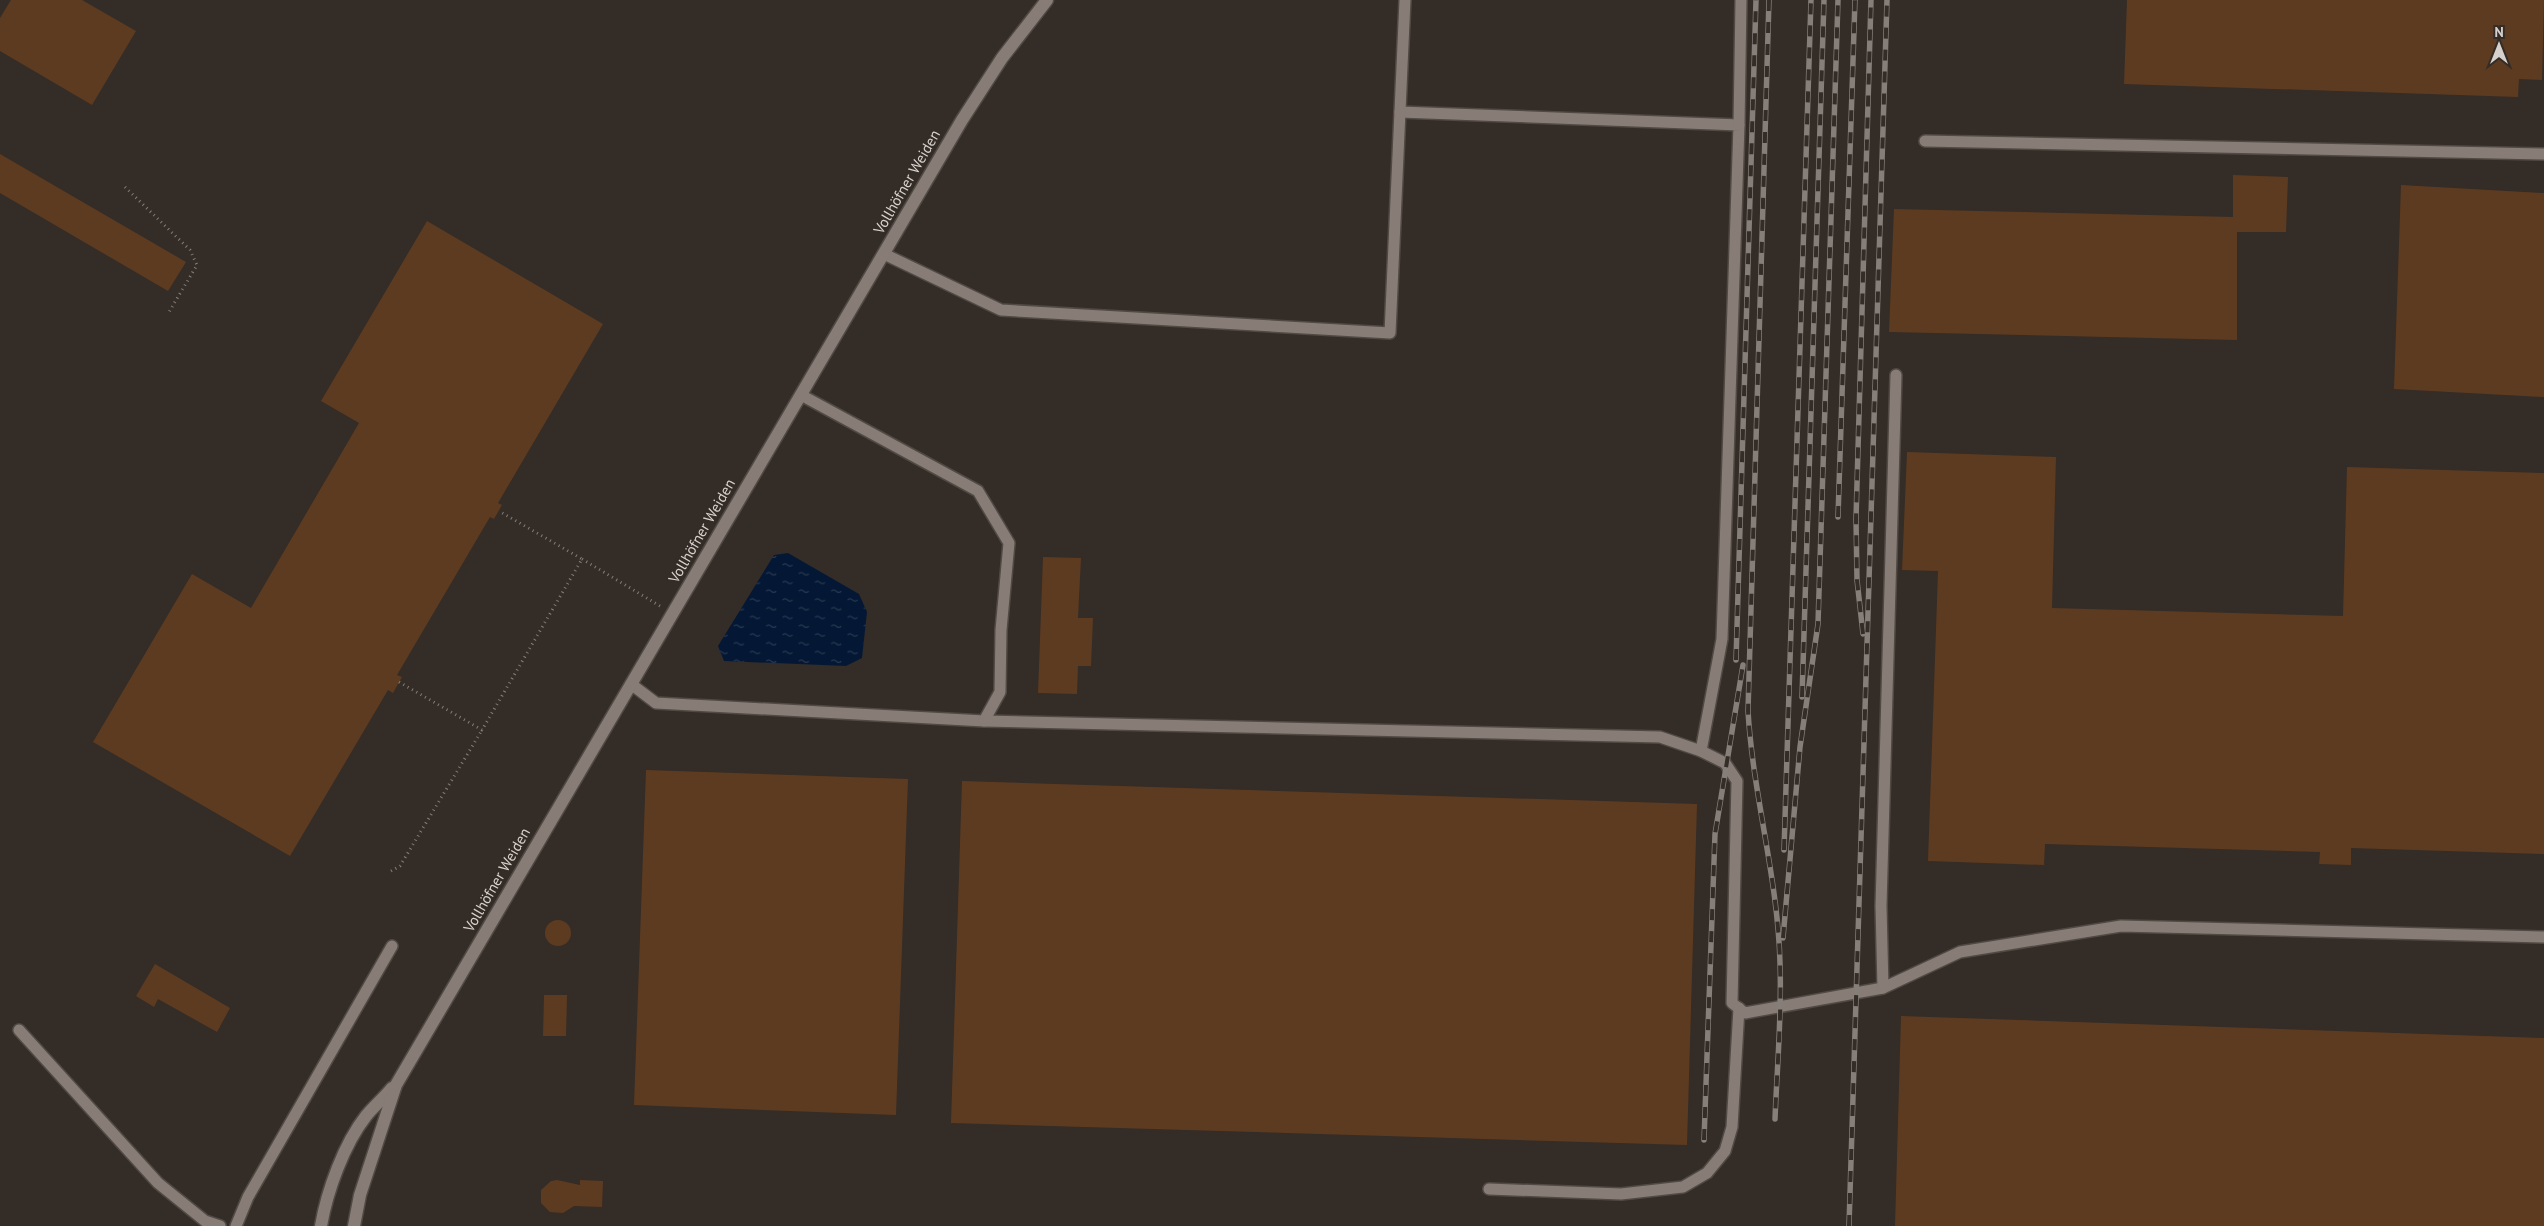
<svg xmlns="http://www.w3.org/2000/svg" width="2544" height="1226" font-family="'PT Sans',sans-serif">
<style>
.water{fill:url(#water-ripples)}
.building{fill:#5d3b21}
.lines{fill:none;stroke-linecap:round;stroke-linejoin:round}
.service-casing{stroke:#504944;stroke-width:14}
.secondary-casing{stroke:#504944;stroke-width:15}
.path{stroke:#857e79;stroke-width:3;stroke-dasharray:1 4;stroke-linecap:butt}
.service{stroke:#877c76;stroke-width:11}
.secondary{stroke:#877c76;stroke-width:12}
.rail-casing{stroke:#857e79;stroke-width:5.5}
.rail{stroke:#342c26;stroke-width:4;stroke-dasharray:11;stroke-linecap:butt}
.labels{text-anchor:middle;stroke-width:4;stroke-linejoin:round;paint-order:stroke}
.street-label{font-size:15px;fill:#d7d1cd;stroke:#342c26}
</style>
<defs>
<pattern id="water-ripples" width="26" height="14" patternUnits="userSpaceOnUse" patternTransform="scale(1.25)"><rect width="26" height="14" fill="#041835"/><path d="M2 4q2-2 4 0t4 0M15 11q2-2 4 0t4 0" fill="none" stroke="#283951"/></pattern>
</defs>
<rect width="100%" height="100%" fill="#342c26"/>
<polygon class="water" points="788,553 859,594 867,612 862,658 846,666 724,661 718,646 774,555"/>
<g class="building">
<polygon points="11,0 82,0 136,31 92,105 0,51 0,18"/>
<polygon points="2127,0 2544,0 2542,80 2519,79 2518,97 2124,84"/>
<polygon points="0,154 186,262 168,291 0,193"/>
<polygon points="2233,175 2288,177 2286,232 2237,232 2237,340 1889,332 1894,209 2233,217"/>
<polygon points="2401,185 2544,193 2544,397 2394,389"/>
<polygon points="427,221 603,324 498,503 502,505 494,519 490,517 397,675 402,677 393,693 388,690 290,856 93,742 192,574 251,608 359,423 321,401"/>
<polygon points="1907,452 2056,457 2052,608 2343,616 2347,467 2544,473 2544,854 2351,848 2351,865 2319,864 2320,852 2045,844 2044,865 1928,861 1938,571 1902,570"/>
<polygon points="1043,557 1081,558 1078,618 1093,618 1091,666 1078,666 1077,694 1038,693"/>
<polygon points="646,770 908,779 896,1115 634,1105"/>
<polygon points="962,781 1697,804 1687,1145 951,1123"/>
<circle cx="558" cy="933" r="13"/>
<polygon points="155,964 230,1008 217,1032 158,999 154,1007 136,996"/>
<polygon points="544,995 567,995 566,1036 543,1036"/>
<polygon points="1901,1016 2544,1038 2544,1226 1895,1226"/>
<polygon points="557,1180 580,1185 580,1180 603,1181 602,1207 574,1206 563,1213 550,1212 541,1203 541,1190 551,1181"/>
</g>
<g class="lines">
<g class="service-casing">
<g id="service">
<polyline points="1400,112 1739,125 1722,639 1701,751"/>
<polyline points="1739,125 1741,0"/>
<polyline points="1925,141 2544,154"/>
<polyline points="884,254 1001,310 1390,333 1405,0"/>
<polyline points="631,684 656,703 984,721 1000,692 1001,630 1009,543 978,491 801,395"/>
<polyline points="984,721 1660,737 1701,751 1725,763 1737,781 1732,1003 1745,1013 1883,988 1960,952 2121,926 2544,937"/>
<polyline points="1883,988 1881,906 1896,375"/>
<polyline points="19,1030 158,1183 205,1221 220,1226"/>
<polyline points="1489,1189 1621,1194 1683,1187 1707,1173 1725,1151 1732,1127 1739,1008"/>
<polyline points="236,1226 248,1197 392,946"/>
</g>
</g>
<g class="secondary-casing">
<g id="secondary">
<path d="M321 1226C327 1191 344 1144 366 1116 374 1106 384 1098 392 1088"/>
<polyline points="354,1226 360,1195 396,1085 962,120 1002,58 1047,0"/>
</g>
</g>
<g class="path">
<polyline points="125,187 190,250 197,265 169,312"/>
<polyline points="582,559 660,606"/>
<polyline points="399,682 482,730 582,559 499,511"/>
<polyline points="391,871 400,866 482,730"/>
</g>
<use href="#service" class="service"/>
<use href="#secondary" class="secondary"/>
<g class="rail-casing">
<g id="rail">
<path d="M1769 0 1748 711C1753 796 1778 878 1780 963 1782 1015 1777 1067 1775 1119"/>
<polyline points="1838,517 1855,0"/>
<polyline points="1863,634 1857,580 1856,519 1871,0"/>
<polyline points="1736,660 1756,0"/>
<polyline points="1802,697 1824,0"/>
<polyline points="1784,850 1811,0"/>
<polyline points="1783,938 1800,747 1818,624 1838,0"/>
<polyline points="1704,1140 1715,834 1743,665"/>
<polyline points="1849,1226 1887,0"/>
</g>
</g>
<use href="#rail" class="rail"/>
</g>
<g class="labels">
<g class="street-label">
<text transform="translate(907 182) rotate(-60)" y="5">Vollhöfner Weiden</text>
<text transform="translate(702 531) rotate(-60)" y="5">Vollhöfner Weiden</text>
<text transform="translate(497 880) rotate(-60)" y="5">Vollhöfner Weiden</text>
</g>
</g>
<g transform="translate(2499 45)" stroke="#342c26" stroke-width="4" paint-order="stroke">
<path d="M0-4L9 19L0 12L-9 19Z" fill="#d7d1cd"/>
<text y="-8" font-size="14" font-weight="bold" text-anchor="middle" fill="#d7d1cd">N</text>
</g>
</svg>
